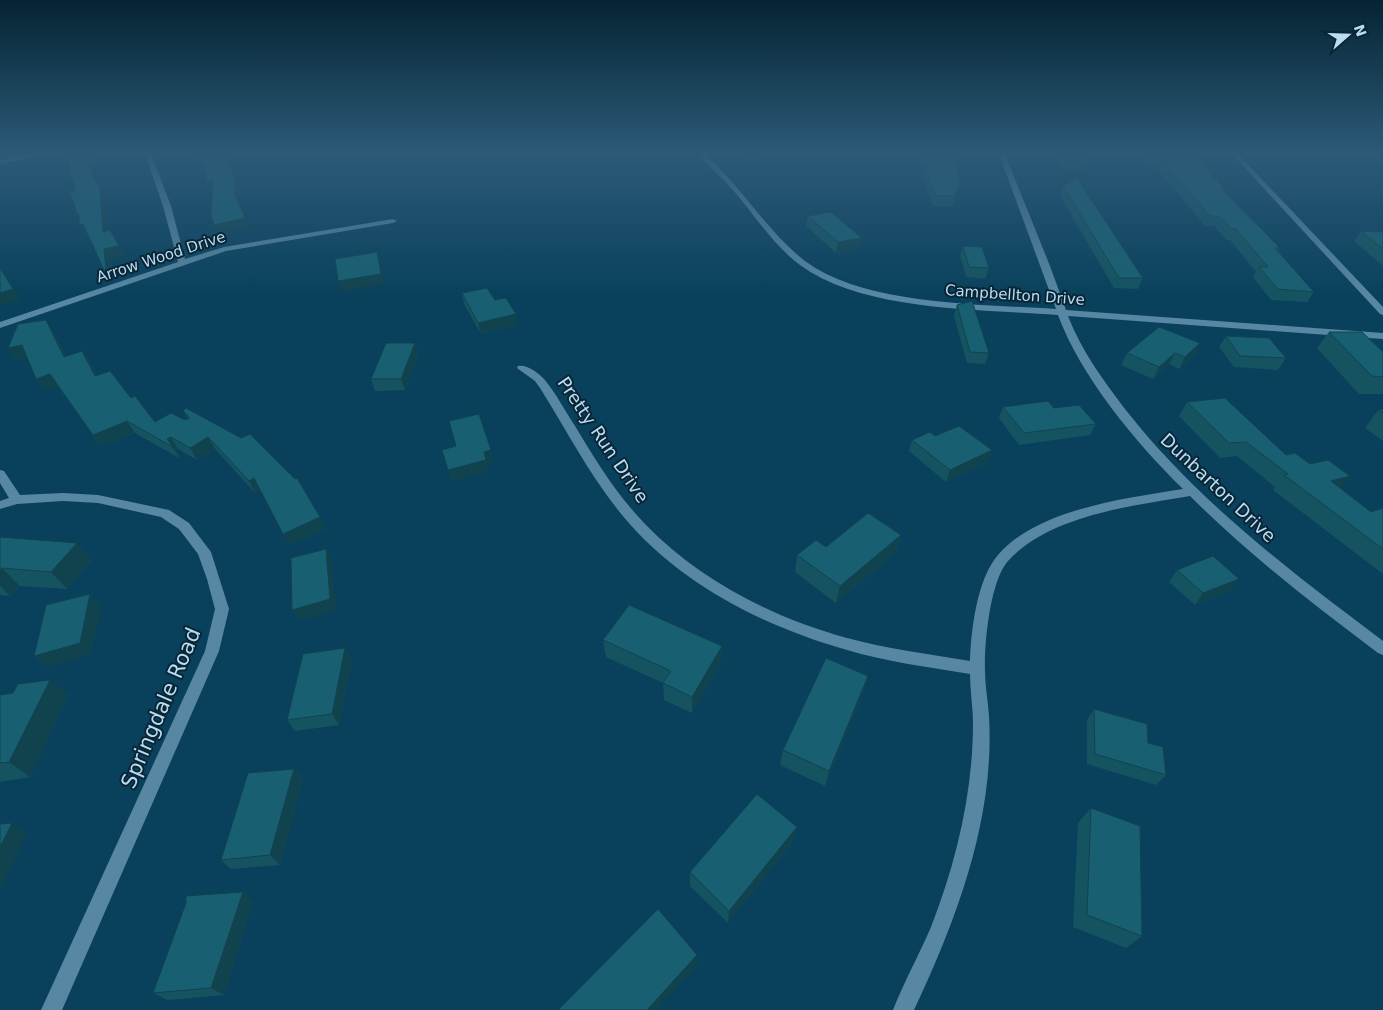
<svg xmlns="http://www.w3.org/2000/svg" width="1383" height="1010" font-family="'DejaVu Sans',sans-serif">
<style>
.lines{fill:none;stroke-linecap:round;stroke-linejoin:round}
.minor{fill:#5887a4;fill-rule:evenodd}
.wall{fill:#155361}
.shaded-wall{fill:#11434f}
.building{fill:#186071;stroke:#11434f}
.labels{text-anchor:middle;stroke-width:4;stroke-linejoin:round;paint-order:stroke}
.far-street-label{font-size:15px;fill:#bbdbf1;stroke:#092636}
.street-label{font-size:18px;fill:#bbdbf1;stroke:#092636}
.near-street-label{font-size:21px;fill:#bbdbf1;stroke:#092636}
</style>
<rect width="100%" height="100%" fill="#09415d"/>
<g class="lines">
<g class="minor">
<polygon points="33,154 44,154 0,164 0,160"/>
<polygon points="145,154 151,154 171,206 185,259 224,247 393,219 397,221 393,223 226,251 0,328 0,322 178,262 163,206"/>
<path d="M697 154H704C741 185 766 231 805 261 866 306 982 304 1056 309L999 154H1005L1050 266 1066 310 1383 333V339L1068 316C1081 350 1103 380 1125 409 1197 501 1290 571 1383 641V655L1378 653C1313 604 1248 554 1190 496 1132 506 1050 515 1008 561 990 581 984 644 985 671 985 686 988 701 989 716 995 818 957 919 914 1010H893C904 982 919 955 931 927 956 863 973 793 973 723 973 707 970 691 970 674 929 667 887 662 847 650 763 626 679 584 622 515 590 476 567 431 540 388L535 381 517 368 518 366C526 364 539 373 544 379 556 393 565 411 575 426 596 461 617 495 645 524 699 580 773 618 847 638 887 649 929 654 970 661 971 630 977 579 998 555 1037 509 1127 498 1183 489 1136 443 1081 377 1058 315 981 309 864 312 800 265 773 245 754 214 732 189 721 176 708 166 697 154Z"/>
<polygon points="1232,154 1238,154 1383,307 1383,315 1380,314"/>
<polygon points="0,470 4,471 20,495 63,493 98,495 169,510 189,523 211,552 229,609 219,651 62,1010 41,1010 205,651 215,609 207,579 198,554 179,529 161,517 98,503 63,501 17,504 0,509 0,501 9,498 0,483"/>
</g>
</g>
<g class="wall">
<polygon points="741,154 776,154 776,155 748,159"/>
<polygon points="924,154 951,154 959,175 958,179 958,194 952,206 933,206 923,178 925,169 928,169"/>
<polygon points="1053,154 1083,154 1087,159 1083,169 1061,168"/>
<polygon points="1143,154 1193,154 1207,166 1206,168 1225,189 1224,191 1280,248 1278,251 1314,292 1307,302 1271,300 1253,277 1256,272 1230,240 1227,240 1214,226 1205,226 1152,163"/>
<polygon points="1063,186 1143,278 1138,289 1114,288 1060,196"/>
<polygon points="808,216 862,238 860,248 836,253 806,226"/>
<polygon points="1361,231 1383,232 1383,266 1354,241"/>
<polygon points="963,246 989,268 985,279 966,277 960,256"/>
<polygon points="462,293 495,300 518,325 481,334 464,304"/>
<polygon points="957,305 989,353 985,364 967,363 954,316"/>
<polygon points="53,331 66,356 82,351 90,362 97,376 131,398 155,422 185,420 188,419 183,411 320,517 326,529 290,545 260,490 255,493 215,449 197,460 178,449 175,451 181,459 135,433 101,447 58,386 45,391 36,379 27,357 16,359"/>
<polygon points="1329,332 1383,352 1383,394 1359,394 1317,348"/>
<polygon points="1226,336 1286,358 1278,370 1234,367 1219,347"/>
<polygon points="415,343 418,354 405,390 375,391 371,379"/>
<polygon points="1200,343 1194,355 1179,369 1169,364 1153,379 1121,365 1127,353"/>
<polygon points="1187,402 1286,455 1340,488 1371,512 1383,508 1383,574 1273,490 1275,487 1237,456 1220,458 1179,416"/>
<polygon points="1003,407 1054,408 1096,424 1090,435 1019,445 999,418"/>
<polygon points="1383,409 1383,441 1365,428 1378,410"/>
<polygon points="935,436 992,450 988,462 946,482 909,451 912,440"/>
<polygon points="901,535 896,552 836,603 795,572 797,555 826,547"/>
<polygon points="0,537 92,560 67,589 20,586 10,596 0,595"/>
<polygon points="1177,570 1230,591 1195,605 1169,582"/>
<polygon points="603,640 721,663 692,713 664,700 663,683 606,657"/>
<polygon points="345,648 352,660 339,725 295,731 287,720"/>
<polygon points="868,676 863,693 825,786 780,765 783,750"/>
<polygon points="50,680 68,696 30,777 0,782 0,695 13,693"/>
<polygon points="1094,709 1148,743 1166,775 1156,785 1087,764 1087,720"/>
<polygon points="294,769 303,779 280,865 231,869 221,860"/>
<polygon points="1091,808 1142,936 1126,948 1073,927 1078,823"/>
<polygon points="797,827 793,842 728,923 690,886 690,872"/>
<polygon points="253,901 224,995 167,1000 153,993"/>
</g>
<g class="shaded-wall">
<polygon points="92,154 94,154 98,165 90,166 105,199 109,242 103,232 85,157"/>
<polygon points="225,154 239,189 238,203 235,194"/>
<polygon points="748,154 776,154 776,155 748,159"/>
<polygon points="202,165 205,165 208,173 206,174"/>
<polygon points="213,181 217,190 211,191 207,182"/>
<polygon points="960,184 958,194 952,206 955,196"/>
<polygon points="77,214 79,214 89,234 85,235 79,225 82,224"/>
<polygon points="245,218 249,228 219,234 214,225"/>
<polygon points="110,230 125,256 110,260 112,280 110,280 104,270 104,249"/>
<polygon points="862,238 860,248 836,253 838,242"/>
<polygon points="377,252 380,263 385,284 342,292 338,281"/>
<polygon points="0,266 21,300 0,306"/>
<polygon points="516,314 518,325 481,334 478,323"/>
<polygon points="46,320 53,331 72,368 64,357"/>
<polygon points="415,343 418,354 405,390 401,379"/>
<polygon points="1200,343 1194,355 1179,369 1185,357"/>
<polygon points="22,345 30,357 16,359 8,348"/>
<polygon points="82,351 90,362 103,388 95,376"/>
<polygon points="1175,353 1169,364 1153,379 1159,367"/>
<polygon points="50,374 59,386 45,391 36,379"/>
<polygon points="127,421 135,433 101,447 93,435"/>
<polygon points="171,437 178,449 175,451 167,439"/>
<polygon points="208,437 215,449 197,460 190,448"/>
<polygon points="491,450 494,462 487,464 489,472 451,482 448,470 484,452"/>
<polygon points="992,450 988,462 946,482 950,470"/>
<polygon points="1350,476 1338,491 1331,481"/>
<polygon points="254,478 261,490 255,493 249,481"/>
<polygon points="320,517 326,529 290,545 283,534"/>
<polygon points="901,535 896,552 836,603 840,586"/>
<polygon points="77,543 92,560 67,589 51,572"/>
<polygon points="326,549 332,561 336,611 299,621 292,610"/>
<polygon points="2,568 20,586 10,596 0,586 0,571"/>
<polygon points="1239,579 1230,591 1195,605 1203,593"/>
<polygon points="90,594 101,606 92,654 46,667 34,656"/>
<polygon points="722,646 721,663 692,713 692,697"/>
<polygon points="345,648 352,660 339,725 332,714"/>
<polygon points="868,676 863,693 825,786 829,771"/>
<polygon points="50,680 68,696 30,777 9,762"/>
<polygon points="294,769 303,779 280,865 270,855"/>
<polygon points="12,823 27,833 0,890 0,847"/>
<polygon points="797,827 793,842 728,923 729,911"/>
<polygon points="243,892 253,901 224,995 211,988"/>
<polygon points="697,955 697,966 657,1010 647,1010"/>
</g>
<g class="building">
<polygon points="67,154 92,154 92,156 85,157 100,189 103,232 110,230 119,246 104,249 106,269 104,270 83,224 79,225 79,214 77,214 70,192 76,190 68,170 71,170"/>
<polygon points="198,154 225,154 235,180 235,194 245,218 214,225 211,216 213,181 207,182 205,165 202,165"/>
<polygon points="929,154 951,154 959,175 957,175 960,184 955,196 935,196 925,169 933,169"/>
<polygon points="1061,154 1083,154 1087,159 1064,158"/>
<polygon points="1156,154 1193,154 1207,166 1203,166 1225,189 1222,189 1280,248 1275,248 1314,292 1278,289 1259,267 1268,267 1236,229 1232,229 1219,216 1210,216"/>
<polygon points="1077,178 1143,278 1119,278 1063,186"/>
<polygon points="831,212 862,238 838,242 808,216"/>
<polygon points="1361,231 1383,232 1383,249"/>
<polygon points="963,246 982,247 989,268 969,267"/>
<polygon points="377,252 381,274 338,281 335,259"/>
<polygon points="0,268 13,289 0,293"/>
<polygon points="487,288 495,300 506,298 516,314 478,323 462,293"/>
<polygon points="972,301 989,353 970,352 957,305"/>
<polygon points="46,320 64,357 82,351 95,376 110,371 131,398 135,396 155,422 171,413 185,420 190,418 183,411 186,408 241,438 250,434 295,479 297,478 320,517 283,534 254,478 249,481 208,437 190,448 171,437 167,439 173,447 127,421 93,435 50,374 36,379 22,345 8,348 18,324"/>
<polygon points="1159,327 1200,343 1185,357 1175,353 1159,367 1127,353"/>
<polygon points="1329,332 1362,332 1383,352 1383,377 1372,376"/>
<polygon points="1226,336 1269,338 1286,358 1240,356"/>
<polygon points="386,343 415,343 401,379 371,379"/>
<polygon points="1225,398 1286,455 1295,453 1310,464 1328,460 1350,476 1331,481 1371,512 1383,508 1383,549 1284,475 1288,474 1246,442 1229,443 1187,402"/>
<polygon points="1048,401 1054,408 1079,405 1096,424 1024,433 1003,407"/>
<polygon points="1383,409 1383,413 1378,410"/>
<polygon points="479,414 491,450 484,452 486,460 448,470 442,450 456,446 449,421"/>
<polygon points="959,426 992,450 950,470 912,440 930,432 935,436"/>
<polygon points="868,513 901,535 840,586 797,555 816,540 826,547"/>
<polygon points="0,537 77,543 51,572 2,568 0,571"/>
<polygon points="326,549 330,599 292,610 291,558"/>
<polygon points="1213,556 1239,579 1203,593 1177,570"/>
<polygon points="90,594 80,643 34,656 46,605"/>
<polygon points="629,605 722,646 692,697 663,683 671,671 603,640"/>
<polygon points="345,648 332,714 287,720 303,654"/>
<polygon points="826,658 868,676 829,771 783,750"/>
<polygon points="50,680 9,762 0,763 0,695 13,693 18,684"/>
<polygon points="1094,709 1147,724 1148,743 1163,747 1166,775 1095,754"/>
<polygon points="294,769 270,855 221,860 248,773"/>
<polygon points="757,794 797,827 729,911 690,872"/>
<polygon points="1091,808 1140,826 1142,936 1087,915"/>
<polygon points="12,823 0,847 0,824"/>
<polygon points="243,892 211,988 153,993 186,903 186,896"/>
<polygon points="658,909 697,955 647,1010 558,1010"/>
</g>
<linearGradient id="sky" x2="0" y2="1"><stop stop-color="#052433"/><stop offset="0.52" stop-color="#2c5a78"/><stop offset="1" stop-color="#2c5a78" stop-opacity="0"/></linearGradient>
<rect width="1383" height="295" fill="url(#sky)"/>
<g class="labels">
<g class="far-street-label">
<text transform="translate(161 257) rotate(-18)" y="5">Arrow Wood Drive</text>
<text transform="translate(1015 295) rotate(4)" y="5">Campbellton Drive</text>
</g>
<g class="street-label">
<text transform="translate(603 440) rotate(56)" y="6">Pretty Run Drive</text>
<text transform="translate(1218 488) rotate(43)" y="6">Dunbarton Drive</text>
</g>
<g class="near-street-label">
<text transform="translate(161 708) rotate(-67)" y="7">Springdale Road</text>
</g>
</g>
<g transform="translate(1348 35) rotate(70)" stroke="#092636" stroke-width="4" paint-order="stroke">
<path d="M0-4L9 19L0 12L-9 19Z" fill="#bbdbf1"/>
<text y="-8" font-size="14" font-weight="bold" text-anchor="middle" fill="#bbdbf1">N</text>
</g>
</svg>
